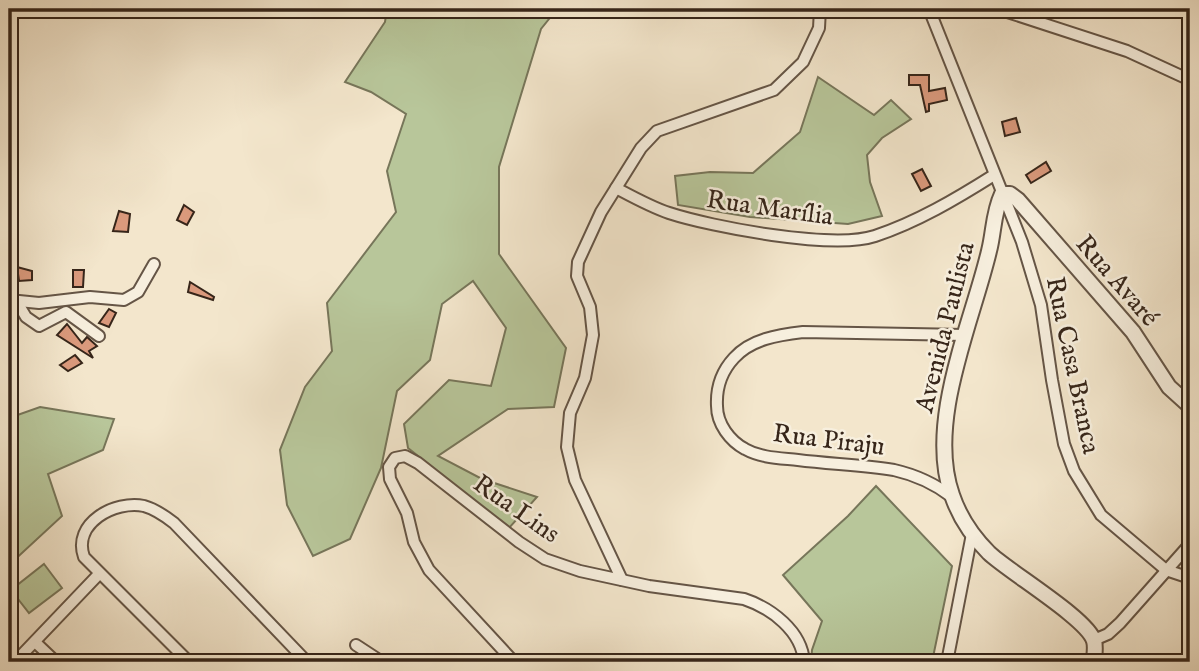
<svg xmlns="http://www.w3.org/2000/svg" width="1199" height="671" font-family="'IM FELL English',serif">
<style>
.green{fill:#b8c69a;stroke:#77765a;stroke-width:2}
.building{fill:#da997c;stroke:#362519;stroke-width:2}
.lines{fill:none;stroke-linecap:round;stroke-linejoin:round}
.minor-casing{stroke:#655546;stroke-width:14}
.tertiary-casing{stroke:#655546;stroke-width:18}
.minor{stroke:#f7efde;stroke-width:10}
.tertiary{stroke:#f7efde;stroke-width:14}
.labels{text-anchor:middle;stroke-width:5;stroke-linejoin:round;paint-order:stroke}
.street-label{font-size:26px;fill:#362519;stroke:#f7efde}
</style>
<rect width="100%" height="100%" fill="#f3e6cc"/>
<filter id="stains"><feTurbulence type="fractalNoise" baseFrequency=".00286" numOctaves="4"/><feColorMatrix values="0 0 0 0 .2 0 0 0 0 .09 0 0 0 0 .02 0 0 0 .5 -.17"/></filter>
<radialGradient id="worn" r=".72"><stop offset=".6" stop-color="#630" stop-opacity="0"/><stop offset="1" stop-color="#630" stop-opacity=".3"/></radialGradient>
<g class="green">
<polygon points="387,9 557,9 541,29 499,167 499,254 566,348 554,407 508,409 438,456 482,479 537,497 509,528 408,448 404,424 449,380 491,386 506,328 473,281 442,304 430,360 397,391 381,468 350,539 313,556 287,505 280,450 305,387 332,351 327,303 396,212 387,171 406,114 371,92 345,82 385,22"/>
<polygon points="818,77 874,115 891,100 911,119 882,138 867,155 870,182 882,216 848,224 750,217 678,205 675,176 710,172 753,173 800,132"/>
<polygon points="40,407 114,419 103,450 48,474 62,516 9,565 9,418"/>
<polygon points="876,486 952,566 932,662 811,662 812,650 822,621 783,575 848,516"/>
<polygon points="44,564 62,588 29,613 11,590"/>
</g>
<g class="building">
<polygon points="909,75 929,75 929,91 945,88 947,100 929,104 929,111 926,112 920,85 909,85"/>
<polygon points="1016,118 1020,132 1005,136 1002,122"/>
<polygon points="1046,162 1051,171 1031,183 1026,175"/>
<polygon points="922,169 931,186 921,191 912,174"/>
<polygon points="184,205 194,212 187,225 177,220"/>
<polygon points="119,211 130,214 128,232 113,231"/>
<polygon points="17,267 32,271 32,280 19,281"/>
<polygon points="73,270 84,270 83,287 73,287"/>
<polygon points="190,282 214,297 213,300 188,292"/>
<polygon points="109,309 116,313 109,327 99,323"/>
<polygon points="67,324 82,343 87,337 97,346 89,351 93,358 57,335"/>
<polygon points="75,355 82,363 68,371 60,365"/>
</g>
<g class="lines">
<g class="minor-casing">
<g id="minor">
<polyline points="929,9 1022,242 1041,305 1052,380 1064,444 1074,471 1101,515 1166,570 1190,578"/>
<polyline points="998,9 1127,51 1190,80"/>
<path d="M616 188C633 197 651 207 669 213 712 227 833 250 875 236 917 222 956 199 994 175"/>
<polyline points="9,300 39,303 90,297 124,300 138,292 154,264"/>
<polyline points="17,302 26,317 39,326 66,312 99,336"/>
<path d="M952 497C934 483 916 475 894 470 863 465 830 464 798 460 780 458 761 458 745 449 730 441 717 424 717 406 716 387 721 372 734 358 751 339 778 335 803 332L965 335"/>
<polyline points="622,580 575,480 567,447 570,413 585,378 593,335 590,307 577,276 578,262 601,212 641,148 657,131 774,90 803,62 819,28 820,9"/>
<polyline points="1094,640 1108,634 1120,623 1190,544"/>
<polyline points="35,642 56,662"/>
<polyline points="356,645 382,662"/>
<polyline points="15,662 99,574"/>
<path d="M189 662 84 557C72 523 115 500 144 506 155 509 165 516 174 523L307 662"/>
<path d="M514 662 429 570 414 542 407 513 390 479 389 467 395 458 405 456 418 463 519 542 545 559 580 571 649 586 744 599C771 608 802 631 804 662"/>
<polyline points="947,662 972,534"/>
</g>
</g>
<g class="tertiary-casing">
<path id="tertiary" d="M1094 662C1094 656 1096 647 1094 641 1088 619 1009 572 989 553 973 537 959 516 952 495 926 422 972 323 989 251 994 232 993 213 1002 194H1010L1018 200 1133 332 1169 387 1190 406"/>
</g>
<use href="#minor" class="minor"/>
<use href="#tertiary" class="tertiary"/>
</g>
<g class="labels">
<g class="street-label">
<text transform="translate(770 207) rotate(8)" y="9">Rua Marília</text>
<text transform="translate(1118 280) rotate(49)" y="9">Rua Avaré</text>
<text transform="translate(944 327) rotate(-76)" y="9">Avenida Paulista</text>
<text transform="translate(1074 365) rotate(78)" y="9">Rua Casa Branca</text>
<text transform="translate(829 439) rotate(7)" y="9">Rua Piraju</text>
<text transform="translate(517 508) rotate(35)" y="9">Rua Lins</text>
</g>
</g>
<rect width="1199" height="671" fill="none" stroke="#f3e6cc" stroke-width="35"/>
<rect x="10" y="10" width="1178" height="650" fill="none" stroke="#362519" stroke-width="3.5"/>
<rect x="18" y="18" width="1164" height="636" fill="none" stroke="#362519" stroke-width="2"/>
<rect width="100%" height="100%" filter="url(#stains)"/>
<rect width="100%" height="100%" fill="url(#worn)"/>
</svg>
